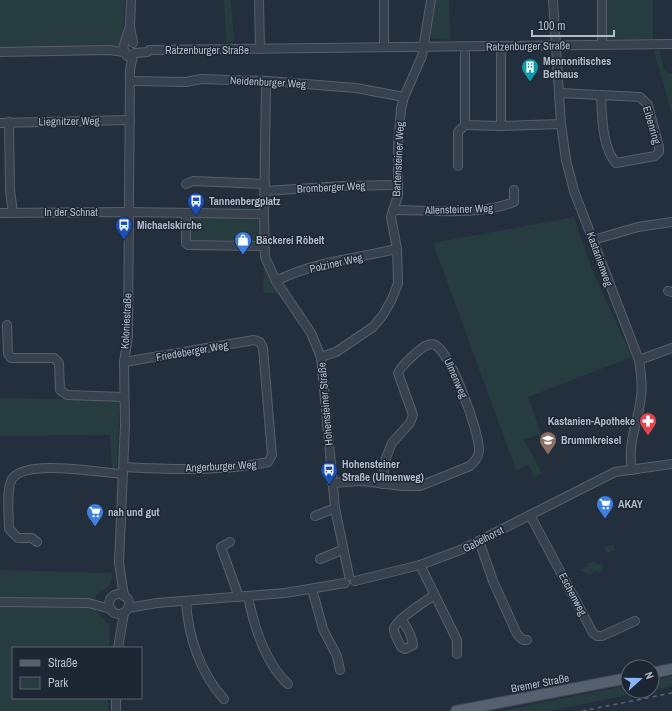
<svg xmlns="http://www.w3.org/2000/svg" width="672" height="711" font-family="'Archivo Narrow',sans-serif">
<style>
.green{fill:#263c3f}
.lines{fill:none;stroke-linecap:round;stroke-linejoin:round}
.minor-casing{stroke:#565f6c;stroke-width:10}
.major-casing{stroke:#414a57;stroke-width:12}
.minor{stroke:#38414e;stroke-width:8}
.major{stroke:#56606e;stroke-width:10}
.rail{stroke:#5a6575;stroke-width:1.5;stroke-dasharray:4 4;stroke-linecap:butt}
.labels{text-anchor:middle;stroke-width:3;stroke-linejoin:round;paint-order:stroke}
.street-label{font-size:11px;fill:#b4bcc9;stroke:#1d2633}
.poi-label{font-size:11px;font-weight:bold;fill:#b4bcc9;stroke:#1d2633;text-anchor:start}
</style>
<rect width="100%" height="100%" fill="#242f3e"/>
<g class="green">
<polygon points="0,0 125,0 123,41 118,45 0,48"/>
<polygon points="224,0 231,0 234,42 226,42"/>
<polygon points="435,0 449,0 450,40 429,38"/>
<polygon points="605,0 653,0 653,40 604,39"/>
<polygon points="654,51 659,51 665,71 672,74 672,114"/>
<path d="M191 216H253C263 220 261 229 262 239L259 242H238L236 240H194L192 241 189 240V219Z"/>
<polygon points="574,217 593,272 632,357 528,397 541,433 524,440 542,473 535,477 528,465 516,470 433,243"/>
<polygon points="264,267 266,267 281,293 263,293"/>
<polygon points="0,398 119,400 117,467 112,468 110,435 0,436"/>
<polygon points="613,544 615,550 606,553 604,547"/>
<polygon points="595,561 596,564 602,564 603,570 600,572 595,571 590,575 579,570 588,566 587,564"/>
<polygon points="0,570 113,573 110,585 96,595 95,610 110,626 109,648 13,648 13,698 108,698 108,711 0,711"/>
<polygon points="672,676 672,686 652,690 652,680"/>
<polygon points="628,685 628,691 648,691 548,711 501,711"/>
</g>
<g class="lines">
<g class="minor-casing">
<g id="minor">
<polyline points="131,0 130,26 133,43"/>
<polyline points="259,0 260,49"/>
<polyline points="384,0 384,47"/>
<path d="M553 0 561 124 566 160 574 191 639 360C641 373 643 385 641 397 638 423 627 443 632 470"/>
<polyline points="602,44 602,0"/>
<polyline points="0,52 109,50 124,52"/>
<polyline points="135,53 147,52 150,50 672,44"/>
<polyline points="465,54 465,125 501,126"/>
<polyline points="501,54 501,126 561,124"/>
<polyline points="127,56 123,48 130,26"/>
<polyline points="130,81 186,82 201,79 268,81 356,88 404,97"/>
<polyline points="268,81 266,86 264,214 265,257 276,281 311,333 321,357 335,508 349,576"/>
<polyline points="559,93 601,95"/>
<path d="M601 95 640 97 648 105 659 147V152L655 156 616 163C602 148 602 115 601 95Z"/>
<polyline points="9,122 10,190 13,213"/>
<polyline points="0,123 130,120"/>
<polyline points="458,166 458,132 465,125"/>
<polyline points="186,184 193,181 265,184"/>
<polyline points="265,191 343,186 398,185"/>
<path d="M393 210C432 210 477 216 514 202V190"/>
<polyline points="0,213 128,212 264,214"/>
<polyline points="186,213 186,243 188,245 264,246"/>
<polyline points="593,240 638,227 672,222"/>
<path d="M276 281C313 262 357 258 397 249"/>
<polyline points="668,291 672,292"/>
<polyline points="7,325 8,354 11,358 54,358 59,363 60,390 67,395 123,397"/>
<polyline points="321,357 336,352 373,327 383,315 392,299 398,283 397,249 391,217 398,195 398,146 401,109 404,97 422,56 431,0"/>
<polyline points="639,360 672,348"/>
<path d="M124 467C171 469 221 472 268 462L272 455 263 348 260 342 254 340 124 362"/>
<path d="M332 483 361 481 403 486H420L470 466C475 461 478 458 479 451 480 433 450 351 435 345 428 342 421 349 416 353 409 359 402 365 398 373L413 415 410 423 392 443 386 458 382 484"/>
<polyline points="530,515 593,633 597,636 602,636 635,621"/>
<polyline points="315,516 335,508"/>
<polyline points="479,541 493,581 517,634 523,640 527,640"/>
<path d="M37 542 32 538H18L9 529C9 517 6 489 12 479 26 458 100 473 123 474"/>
<polyline points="230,542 221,547 239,597"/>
<polyline points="320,559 342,550"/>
<polyline points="420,565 457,640 457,654"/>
<polyline points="355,581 420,565 463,549 615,472 672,464"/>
<polyline points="312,589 323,629 337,656 340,670"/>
<circle cx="119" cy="604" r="10"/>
<polyline points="124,596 119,563 125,425 124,362 128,336 130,70 133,55"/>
<path d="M248 597C254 626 265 663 288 684"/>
<path d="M186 601C188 636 200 673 224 699"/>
<polyline points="0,602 88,603 111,609"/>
<polyline points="128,608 157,603 285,593 345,583"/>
<path d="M401 619C407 627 412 635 413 645L405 649 401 647C399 642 394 635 394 629 394 621 426 601 434 595"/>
<polyline points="118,648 124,613"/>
<polyline points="116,711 116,698"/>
</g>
</g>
<g class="major-casing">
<g id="major">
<polyline points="652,673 672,669"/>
<polyline points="456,711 628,678"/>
</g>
</g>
<use href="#minor" class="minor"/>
<use href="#major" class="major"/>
<polyline class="rail" points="582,711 672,693"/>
</g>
<defs>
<g id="building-pin" transform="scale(0.9)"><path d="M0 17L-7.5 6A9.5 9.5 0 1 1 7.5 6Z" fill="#0f9aa8" stroke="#1d2633"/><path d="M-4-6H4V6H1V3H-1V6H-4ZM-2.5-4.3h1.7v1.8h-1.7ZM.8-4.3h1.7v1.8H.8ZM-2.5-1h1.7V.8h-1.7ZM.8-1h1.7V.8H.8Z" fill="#fff"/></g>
<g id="bus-pin" transform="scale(0.9)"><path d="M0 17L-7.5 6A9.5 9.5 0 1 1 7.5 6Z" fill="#1a4fb4" stroke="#1d2633"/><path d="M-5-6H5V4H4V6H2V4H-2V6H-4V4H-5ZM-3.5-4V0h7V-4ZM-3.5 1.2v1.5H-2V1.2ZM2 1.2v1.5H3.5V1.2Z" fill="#fff"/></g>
<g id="shop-pin" transform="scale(0.9)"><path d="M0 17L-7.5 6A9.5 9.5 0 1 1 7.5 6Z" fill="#3f7fe0" stroke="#1d2633"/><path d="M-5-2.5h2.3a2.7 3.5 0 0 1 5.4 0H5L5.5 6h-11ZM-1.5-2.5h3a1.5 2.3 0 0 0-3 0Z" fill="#fff"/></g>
<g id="pharmacy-pin" transform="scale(0.9)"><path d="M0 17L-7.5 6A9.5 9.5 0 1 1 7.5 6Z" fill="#e0444e" stroke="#1d2633"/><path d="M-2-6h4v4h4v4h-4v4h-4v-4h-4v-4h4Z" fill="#fff"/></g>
<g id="school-pin" transform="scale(0.9)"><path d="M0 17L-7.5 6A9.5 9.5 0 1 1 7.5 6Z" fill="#8d6e63" stroke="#1d2633"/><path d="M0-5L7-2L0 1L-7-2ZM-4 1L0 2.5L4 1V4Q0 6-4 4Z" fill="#fff"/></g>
<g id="supermarket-pin" transform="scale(0.9)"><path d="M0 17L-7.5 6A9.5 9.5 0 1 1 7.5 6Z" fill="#3f7fe0" stroke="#1d2633"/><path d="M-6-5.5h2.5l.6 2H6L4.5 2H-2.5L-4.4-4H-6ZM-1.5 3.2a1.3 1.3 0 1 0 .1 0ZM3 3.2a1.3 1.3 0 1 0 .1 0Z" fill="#fff"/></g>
</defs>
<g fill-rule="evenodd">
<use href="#building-pin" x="530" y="67"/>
<use href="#bus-pin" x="196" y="201"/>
<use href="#bus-pin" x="124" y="225"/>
<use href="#shop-pin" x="243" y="240"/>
<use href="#pharmacy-pin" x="648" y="421"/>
<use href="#school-pin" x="548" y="440"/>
<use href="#bus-pin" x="329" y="470"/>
<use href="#supermarket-pin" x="605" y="504"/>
<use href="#supermarket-pin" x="95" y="512"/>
</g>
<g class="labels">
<g class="street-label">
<text transform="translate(528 46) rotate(-1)" y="4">Ratzenburger Straße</text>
<text x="207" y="54">Ratzenburger Straße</text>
<text transform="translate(268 82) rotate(3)" y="4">Neidenburger Weg</text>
<text transform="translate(69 121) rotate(-1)" y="4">Liegnitzer Weg</text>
<text transform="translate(652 125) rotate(74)" y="4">Eibenring</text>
<text transform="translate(398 159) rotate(-87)" y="4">Bartensteiner Weg</text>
<text transform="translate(331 187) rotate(-3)" y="4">Bromberger Weg</text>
<text transform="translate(459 209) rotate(-2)" y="4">Allensteiner Weg</text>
<text x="71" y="216">In der Schnat</text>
<text transform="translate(600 259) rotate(70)" y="4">Kastanienweg</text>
<text transform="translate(336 263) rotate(-13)" y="4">Polziner Weg</text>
<text transform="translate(126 321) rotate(-87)" y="4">Koloniestraße</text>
<text transform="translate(192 351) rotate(-10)" y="4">Friedeberger Weg</text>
<text transform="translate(456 378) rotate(66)" y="4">Ulmenweg</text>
<text transform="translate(325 404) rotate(-95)" y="4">Hohensteiner Straße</text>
<text transform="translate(221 466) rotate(-3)" y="4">Angerburger Weg</text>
<text transform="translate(483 539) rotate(-27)" y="4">Gabelhorst</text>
<text transform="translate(573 594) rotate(62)" y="4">Eschenweg</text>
<text transform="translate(540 683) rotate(-11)" y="4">Bremer Straße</text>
</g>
<g class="poi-label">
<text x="543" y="65">Mennonitisches<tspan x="543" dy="13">Bethaus</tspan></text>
<text x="209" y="205">Tannenbergplatz</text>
<text x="137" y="229">Michaelskirche</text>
<text x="256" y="244">Bäckerei Röbelt</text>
<text x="635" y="425" text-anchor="end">Kastanien-Apotheke</text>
<text x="561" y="444">Brummkreisel</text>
<text x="342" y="468">Hohensteiner<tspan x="342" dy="13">Straße (Ulmenweg)</tspan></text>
<text x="618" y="508">AKAY</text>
<text x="108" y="516">nah und gut</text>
</g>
</g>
<rect x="12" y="647" width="130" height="52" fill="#1d2633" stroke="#59626f"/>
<rect x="20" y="660" width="20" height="6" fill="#56606e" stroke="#59626f"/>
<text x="48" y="667" font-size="12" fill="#b4bcc9">Straße</text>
<rect x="20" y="677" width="20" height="12" fill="#263c3f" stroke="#59626f"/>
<text x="48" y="687" font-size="12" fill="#b4bcc9">Park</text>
<g transform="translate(640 679) rotate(69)"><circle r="19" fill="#1d2633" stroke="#59626f"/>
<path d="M0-3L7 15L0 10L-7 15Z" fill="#8ab4f8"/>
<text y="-6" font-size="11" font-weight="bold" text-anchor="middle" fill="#b4bcc9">N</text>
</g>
<path d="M532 30v6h82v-6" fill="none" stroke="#b4bcc9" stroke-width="2"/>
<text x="538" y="30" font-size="12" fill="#b4bcc9" stroke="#1d2633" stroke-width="3" paint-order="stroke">100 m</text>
</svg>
